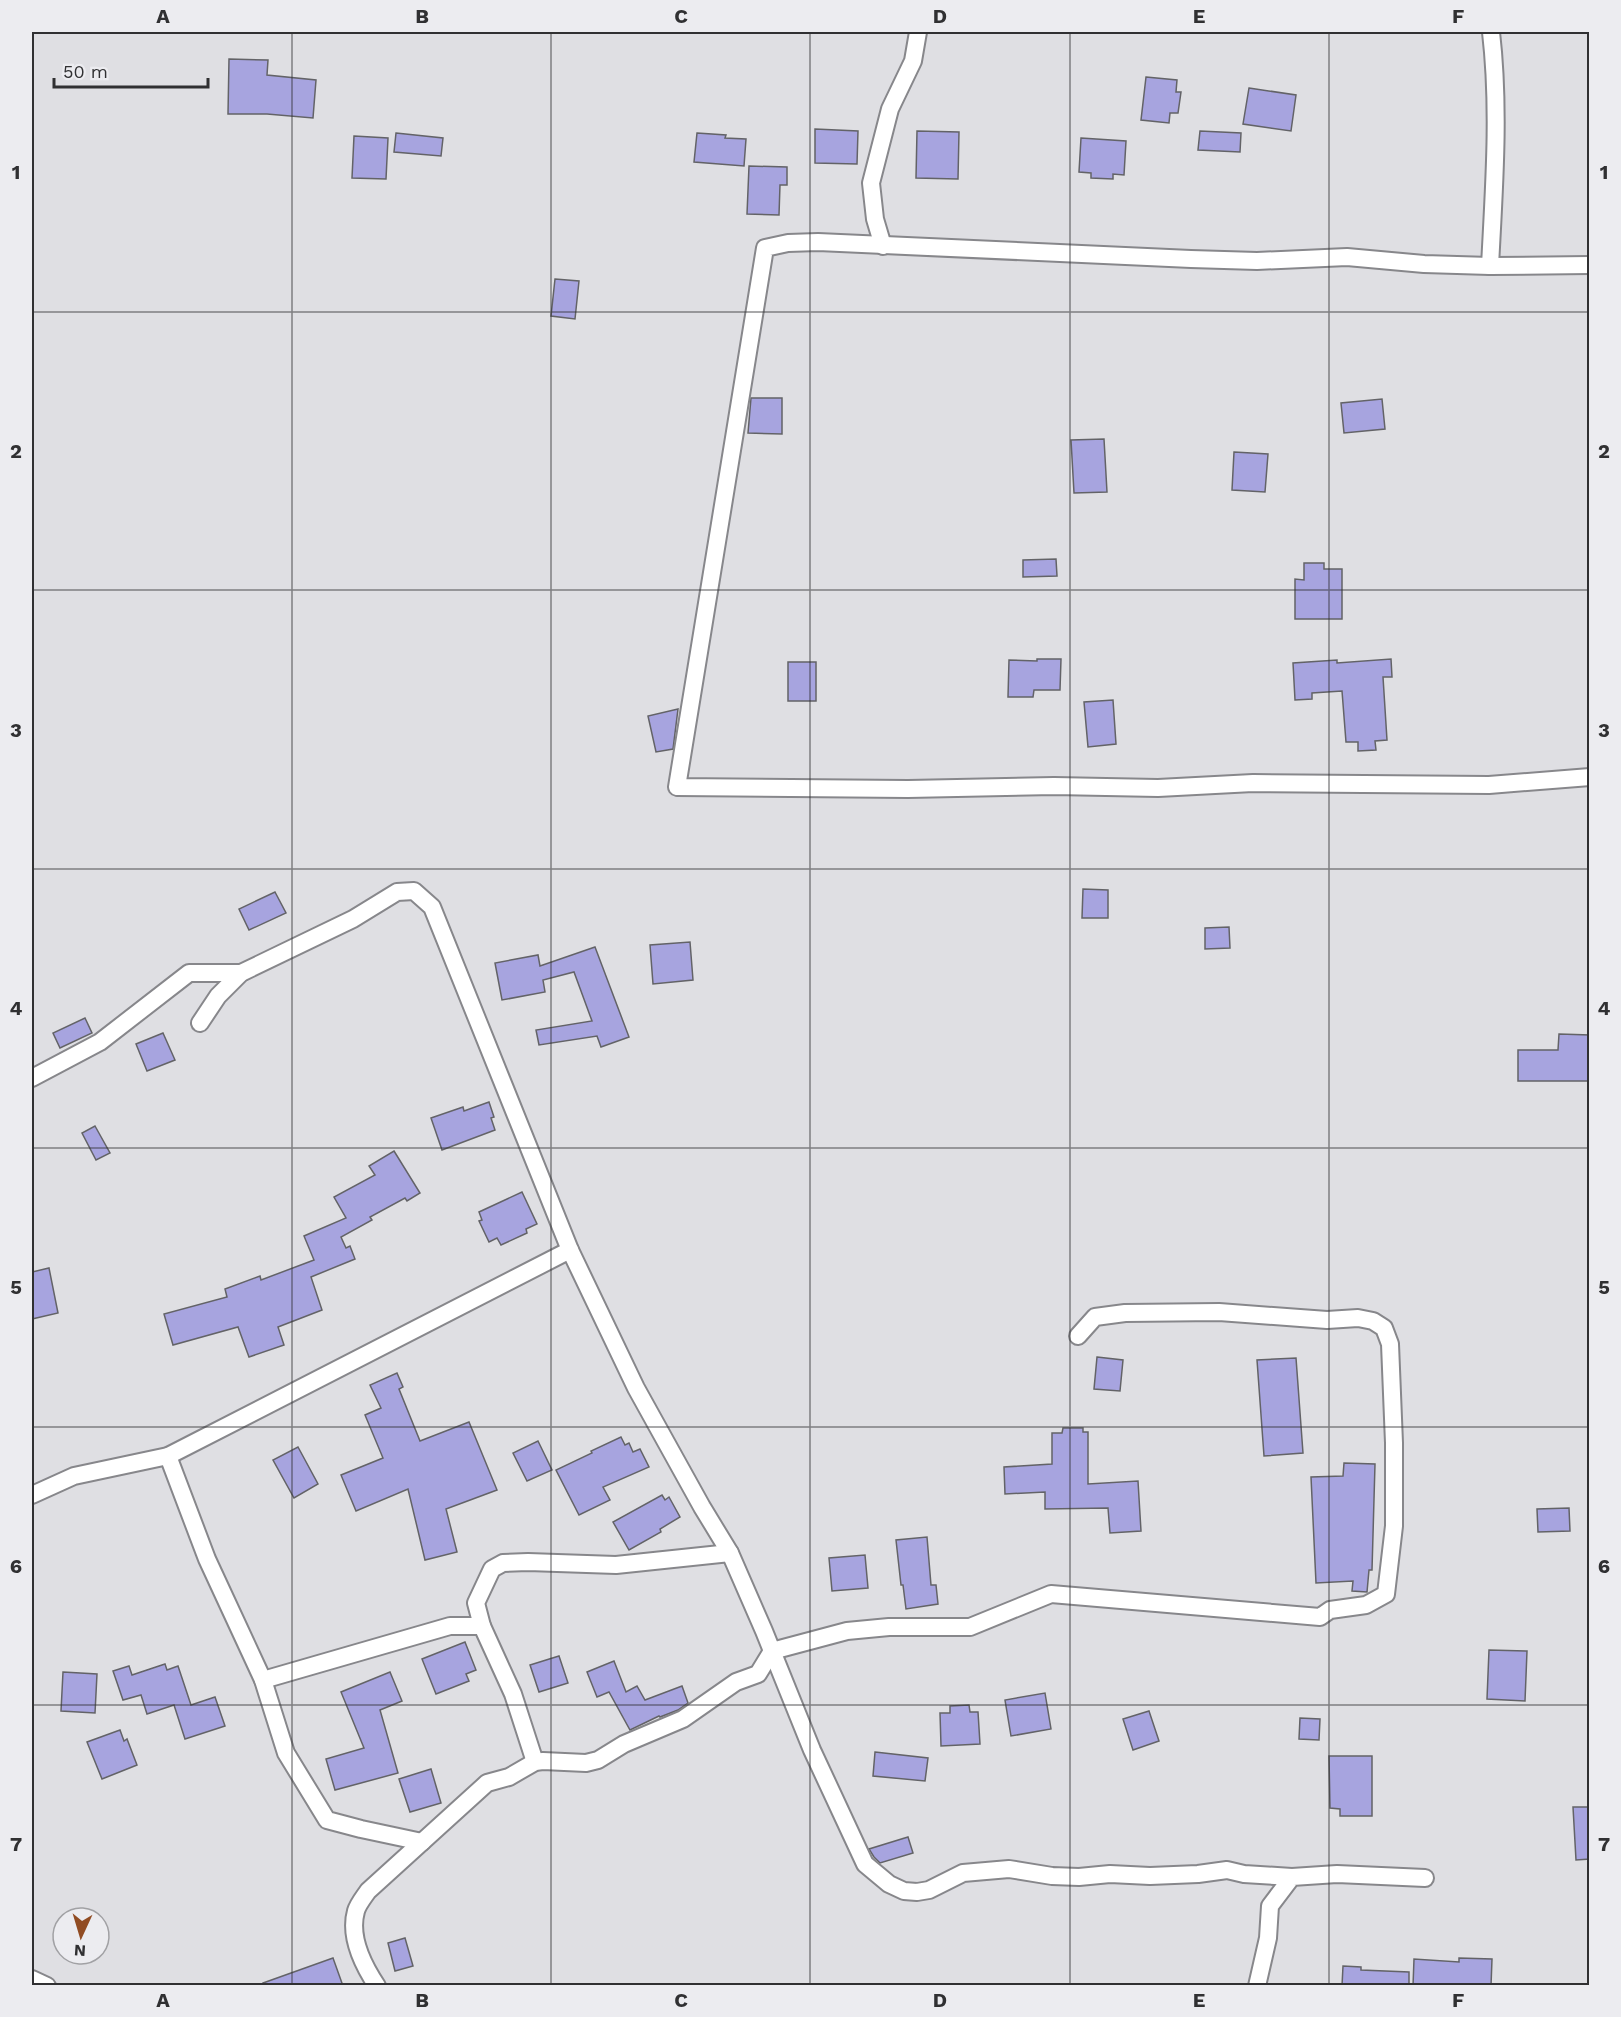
<svg xmlns="http://www.w3.org/2000/svg" width="1621" height="2017" font-family="'Work Sans',sans-serif">
<style>
.building{fill:#a7a4df;stroke:#636367;stroke-width:1.5}
.lines{fill:none;stroke-linecap:round;stroke-linejoin:round}
.minor-casing{stroke:#87878b;stroke-width:20}
.minor{stroke:#fff;stroke-width:16}
.grid{fill:none;stroke:#303032;stroke-width:1.5;stroke-opacity:0.55}
.neatline{fill:none;stroke:#303032;stroke-width:2}
.grid-label{font-size:20px;text-anchor:middle;font-weight:bold;fill:#303032}
</style>
<rect width="100%" height="100%" fill="#dfdfe3"/>
<g class="building">
<polygon points="229,59 268,60 267,75 316,80 313,118 267,114 228,114"/>
<polygon points="1146,77 1177,80 1176,92 1181,92 1178,113 1170,113 1169,123 1141,120"/>
<polygon points="1249,88 1296,95 1291,131 1243,124"/>
<polygon points="815,129 858,131 857,164 815,163"/>
<polygon points="917,131 959,132 958,179 916,178"/>
<polygon points="1200,131 1241,133 1240,152 1198,150"/>
<polygon points="396,133 443,138 441,156 394,152"/>
<polygon points="697,133 726,135 725,138 746,139 744,166 694,162"/>
<polygon points="354,136 388,138 386,179 352,178"/>
<polygon points="1081,138 1126,141 1124,175 1113,174 1113,179 1091,178 1091,173 1079,172"/>
<polygon points="749,166 787,167 787,185 780,185 779,215 747,214"/>
<polygon points="555,279 579,281 575,319 551,316"/>
<polygon points="751,398 782,398 782,434 748,433"/>
<polygon points="1382,399 1385,429 1344,433 1341,403"/>
<polygon points="1104,439 1107,492 1074,493 1071,440"/>
<polygon points="1234,452 1268,454 1265,492 1232,490"/>
<polygon points="1056,559 1057,576 1023,577 1023,560"/>
<polygon points="1304,563 1324,563 1324,569 1342,569 1342,619 1295,619 1295,579 1304,580"/>
<polygon points="1037,659 1061,659 1060,690 1034,690 1033,697 1008,697 1009,660 1037,661"/>
<polygon points="1391,659 1392,677 1383,677 1387,740 1375,741 1376,750 1358,751 1358,742 1346,742 1342,691 1312,693 1312,699 1295,700 1293,663 1337,660 1337,663"/>
<rect x="788" y="662" width="28" height="39"/>
<polygon points="1113,700 1116,744 1088,747 1084,702"/>
<polygon points="678,709 673,749 656,752 648,716"/>
<polygon points="1083,889 1108,890 1108,918 1082,918"/>
<polygon points="275,892 286,913 249,930 239,909"/>
<polygon points="1229,927 1230,948 1205,949 1205,928"/>
<polygon points="690,942 693,980 653,984 650,945"/>
<polygon points="595,947 629,1037 601,1047 597,1036 539,1045 536,1030 592,1021 574,972 543,980 545,992 502,1000 495,963 538,955 540,966"/>
<polygon points="85,1018 92,1033 60,1048 53,1033"/>
<polygon points="163,1033 175,1060 147,1071 136,1044"/>
<polygon points="1559,1034 1590,1035 1590,1081 1518,1081 1518,1050 1558,1050"/>
<polygon points="489,1102 494,1117 491,1118 495,1130 442,1150 431,1118 463,1107 464,1111"/>
<polygon points="95,1126 110,1153 96,1160 82,1133"/>
<polygon points="394,1151 420,1193 407,1201 405,1198 370,1217 372,1220 341,1237 346,1248 350,1246 355,1259 311,1277 322,1310 278,1327 284,1345 249,1357 238,1327 173,1345 164,1314 227,1297 225,1289 260,1276 261,1280 314,1260 304,1236 346,1218 334,1197 375,1175 369,1166"/>
<polygon points="522,1192 537,1224 526,1229 527,1233 501,1245 497,1238 489,1242 479,1221 482,1220 479,1212"/>
<polygon points="49,1268 58,1313 32,1319 32,1272"/>
<polygon points="1097,1357 1123,1360 1120,1391 1094,1389"/>
<polygon points="1296,1358 1303,1453 1264,1456 1257,1360"/>
<polygon points="397,1373 403,1387 399,1389 420,1441 469,1422 497,1490 446,1509 457,1552 425,1560 408,1489 356,1511 341,1475 383,1458 365,1415 381,1408 370,1385"/>
<polygon points="1063,1428 1083,1428 1083,1432 1088,1432 1088,1484 1138,1481 1141,1531 1110,1533 1108,1508 1045,1509 1045,1492 1005,1494 1004,1467 1052,1464 1052,1433 1062,1433"/>
<polygon points="621,1437 625,1445 629,1443 633,1452 640,1449 649,1467 603,1487 610,1500 579,1515 556,1470 592,1453 591,1451"/>
<polygon points="538,1441 552,1470 527,1481 513,1453"/>
<polygon points="298,1447 318,1484 294,1498 273,1460"/>
<polygon points="1344,1463 1375,1464 1372,1570 1369,1570 1367,1592 1352,1591 1353,1581 1316,1583 1311,1477 1343,1476"/>
<polygon points="662,1495 665,1500 669,1497 680,1517 660,1529 661,1532 629,1550 613,1522"/>
<polygon points="1569,1508 1570,1531 1538,1532 1537,1509"/>
<polygon points="927,1537 931,1585 936,1585 938,1604 906,1609 903,1585 901,1585 896,1540"/>
<polygon points="865,1555 868,1588 832,1591 829,1558"/>
<polygon points="465,1642 476,1670 466,1674 469,1681 436,1694 422,1659"/>
<polygon points="1489,1650 1527,1651 1525,1701 1487,1699"/>
<polygon points="559,1656 568,1683 539,1692 530,1665"/>
<polygon points="614,1661 626,1692 637,1686 645,1700 682,1686 688,1703 678,1710 660,1717 659,1716 630,1730 609,1692 597,1697 587,1672"/>
<polygon points="165,1664 167,1670 178,1666 191,1705 215,1697 225,1726 185,1739 174,1705 147,1714 141,1695 123,1700 113,1671 129,1666 132,1675"/>
<polygon points="63,1672 97,1674 95,1713 61,1711"/>
<polygon points="390,1672 402,1701 380,1710 398,1773 335,1790 326,1759 364,1748 341,1692"/>
<polygon points="1045,1693 1051,1729 1011,1736 1005,1700"/>
<polygon points="969,1705 970,1712 978,1712 980,1744 941,1746 940,1713 950,1713 950,1706"/>
<polygon points="1149,1711 1159,1741 1133,1750 1123,1719"/>
<polygon points="1300,1718 1320,1719 1319,1740 1299,1739"/>
<polygon points="120,1730 124,1741 127,1739 137,1765 102,1779 87,1742"/>
<polygon points="875,1752 928,1758 925,1781 873,1776"/>
<polygon points="1329,1756 1372,1756 1372,1816 1340,1816 1340,1809 1330,1808"/>
<polygon points="431,1769 441,1803 410,1812 399,1779"/>
<polygon points="1573,1807 1590,1807 1590,1859 1576,1860"/>
<polygon points="908,1837 913,1853 880,1863 874,1857 869,1849"/>
<polygon points="405,1938 413,1966 395,1971 388,1943"/>
<polygon points="333,1958 343,1986 264,1986 263,1983"/>
<polygon points="1459,1958 1492,1959 1491,1986 1413,1986 1414,1959 1459,1962"/>
<polygon points="1343,1966 1361,1967 1361,1970 1409,1972 1409,1986 1342,1986"/>
</g>
<g class="lines">
<g class="minor-casing">
<g id="minor">
<polyline points="883,246 875,219 871,183 890,109 913,61 918,32"/>
<polyline points="1590,265 1490,266 1424,264 1347,257 1257,261 1191,259 818,242 788,243 765,248 677,787 908,789 1054,786 1158,788 1253,783 1489,785 1590,777"/>
<path d="M1490 266C1494 188 1500 109 1491 32"/>
<polyline points="200,1023 218,996 241,973 353,919 397,892 414,891 432,907 570,1250 636,1388 702,1507 730,1553 764,1631 812,1750 865,1864 889,1884 904,1891 917,1892 929,1890 963,1873 1009,1869 1052,1876 1079,1877 1110,1874 1150,1876 1198,1874 1227,1870 1244,1874 1292,1877"/>
<polyline points="32,1078 100,1042 189,973 241,973"/>
<polyline points="168,1456 207,1559 263,1680 286,1753 327,1820 361,1829 422,1842"/>
<polyline points="32,1495 74,1476 168,1456 570,1250"/>
<polyline points="482,1626 513,1694 535,1762"/>
<polyline points="263,1680 450,1626 482,1626 476,1603 492,1569 503,1563 528,1562 616,1565 730,1553"/>
<polyline points="32,1979 47,1986"/>
<path d="M377 1986C363 1965 349 1936 356 1911 358 1904 364 1897 368 1891L487 1783 509 1777 535 1762 543 1761 586 1763 598 1760 624 1744 683 1719 736 1682 758 1674 772 1651 847 1631 889 1627H970L1051 1594 1320 1617 1330 1610 1366 1605 1386 1594 1394 1526V1443L1390 1344 1384 1328 1373 1321 1358 1318 1327 1320 1219 1312 1125 1313 1095 1317 1078 1336"/>
<polyline points="1257,1986 1268,1938 1270,1906 1292,1877 1337,1874 1425,1878"/>
</g>
</g>
<use href="#minor" class="minor"/>
</g>
<path class="grid" d="M292 32V1986M551 32V1986M810 32V1986M1070 32V1986M1329 32V1986M32 312H1590M32 590H1590M32 869H1590M32 1148H1590M32 1427H1590M32 1705H1590"/>
<rect width="1621" height="2017" fill="none" stroke="#ececf0" stroke-width="66"/>
<g transform="translate(81 1936) rotate(184)"><circle r="28" fill="#ececf0" stroke="#a1a1a4" stroke-width="1.5"/>
<path d="M0-4.5L10 22L0 15L-10 22Z" fill="#914c23"/>
<text y="-9" font-size="16" font-weight="bold" text-anchor="middle" fill="#303032">N</text>
</g>
<path d="M54 78v9h154v-9" fill="none" stroke="#303032" stroke-width="3"/>
<text x="63" y="78" font-size="18" fill="#303032" stroke="#ececf0" stroke-width="4.5" paint-order="stroke">50 m</text>
<rect x="33" y="33" width="1555" height="1951" class="neatline"/>
<g class="grid-label">
<text x="163" y="23">A</text>
<text x="422" y="23">B</text>
<text x="681" y="23">C</text>
<text x="940" y="23">D</text>
<text x="1199" y="23">E</text>
<text x="1458" y="23">F</text>
<text x="16" y="179">1</text>
<text x="1604" y="179">1</text>
<text x="16" y="458">2</text>
<text x="1604" y="458">2</text>
<text x="16" y="737">3</text>
<text x="1604" y="737">3</text>
<text x="16" y="1015">4</text>
<text x="1604" y="1015">4</text>
<text x="16" y="1294">5</text>
<text x="1604" y="1294">5</text>
<text x="16" y="1573">6</text>
<text x="1604" y="1573">6</text>
<text x="16" y="1851">7</text>
<text x="1604" y="1851">7</text>
<text x="163" y="2007">A</text>
<text x="422" y="2007">B</text>
<text x="681" y="2007">C</text>
<text x="940" y="2007">D</text>
<text x="1199" y="2007">E</text>
<text x="1458" y="2007">F</text>
</g>
</svg>
